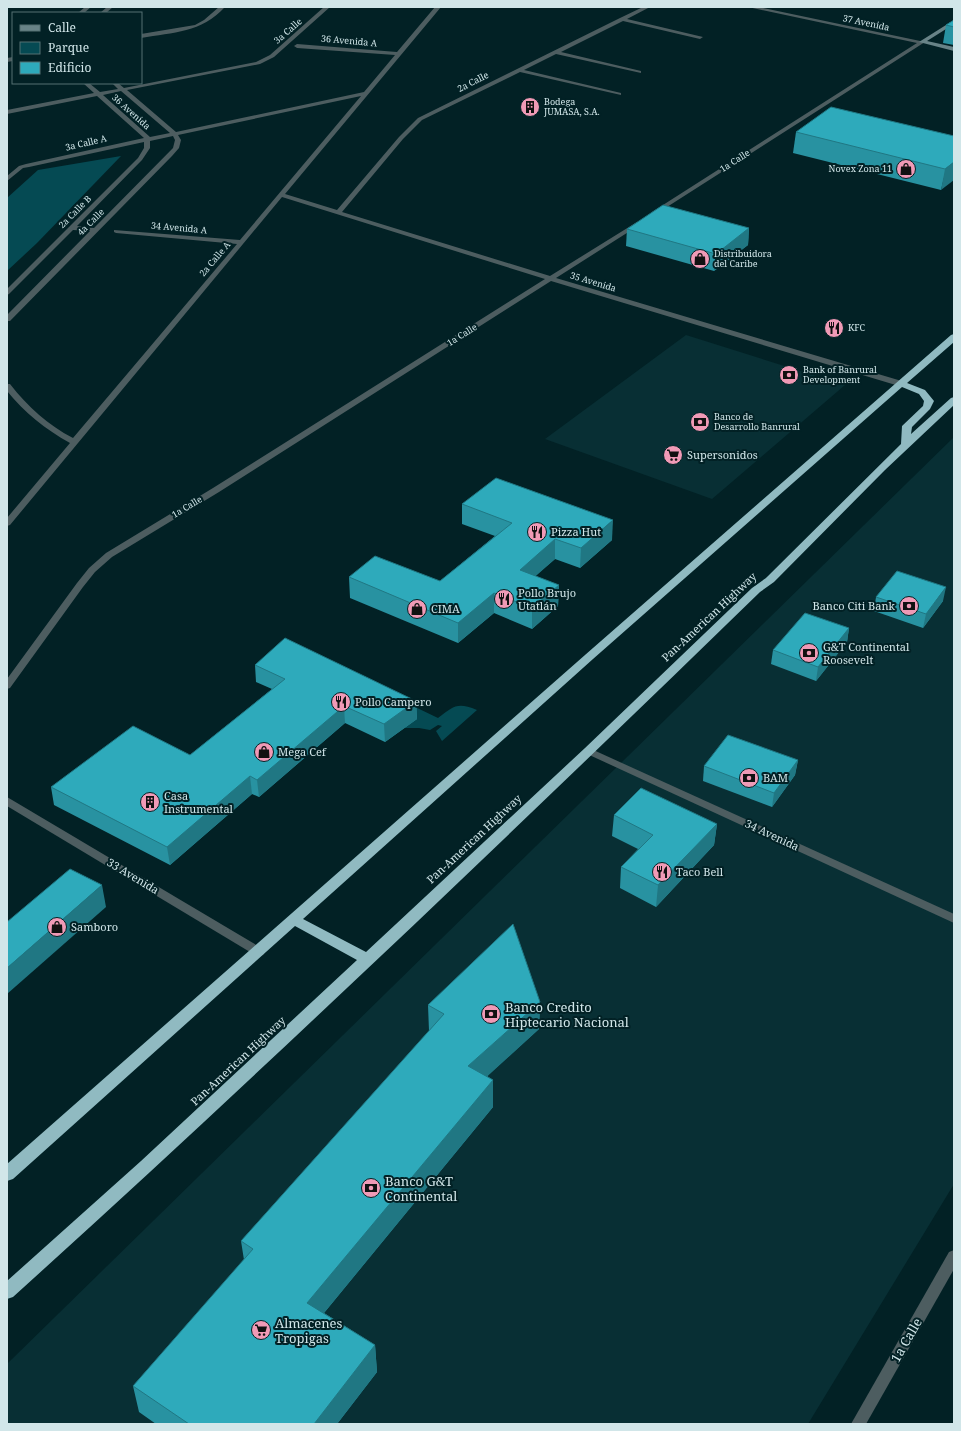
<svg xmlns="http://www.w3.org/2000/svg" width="961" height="1431" font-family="'Noto Serif',serif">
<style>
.built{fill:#082f34}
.green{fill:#054a53}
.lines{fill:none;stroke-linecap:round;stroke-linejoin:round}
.street{fill:#4d5d60;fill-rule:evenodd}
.secondary{fill:#688387;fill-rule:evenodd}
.highway{fill:#90bac1;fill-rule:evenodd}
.wall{fill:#2892a1}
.shaded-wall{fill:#207783}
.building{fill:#2eaabb;stroke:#207783}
.labels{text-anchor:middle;stroke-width:4;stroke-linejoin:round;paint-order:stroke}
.far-street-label{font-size:9px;fill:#d1e6e9;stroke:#022125}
.far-poi-label{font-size:9px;fill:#d1e6e9;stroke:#022125;text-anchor:start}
.poi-label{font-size:11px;fill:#d1e6e9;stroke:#022125;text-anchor:start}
.street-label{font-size:11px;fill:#d1e6e9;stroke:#022125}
.near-poi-label{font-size:13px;fill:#d1e6e9;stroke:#022125;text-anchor:start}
.near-street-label{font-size:13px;fill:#d1e6e9;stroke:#022125}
</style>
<rect width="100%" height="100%" fill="#022125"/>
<g class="built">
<polygon points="686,335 845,385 712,499 545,439"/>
<polygon points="954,437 954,1184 808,1424 7,1424 7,1364"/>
</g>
<g class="green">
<polygon points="121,156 37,243 7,271 7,198 38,170"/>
<path d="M357 679 438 718C454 706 457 702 477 710L442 741 436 731 442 726 438 725 430 730 419 728H403Z"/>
</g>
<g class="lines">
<g class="street">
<polygon points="85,7 91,7 84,13 78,13"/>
<polygon points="107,7 113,7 106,13 100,13"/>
<path d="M219 7H225C201 33 174 32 141 38V34L195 25 204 20Z"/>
<path d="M324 7H330L274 57 260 64 127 90 176 132 364 92 395 55 297 48 294 46 297 44 397 52 435 7H441L285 194 337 210 399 137 418 118 620 18 643 7H650L627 19 703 37 700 39 623 21 561 52 641 71V73L556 54 524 70 621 93V95L520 72 422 120 403 139 342 212 550 276 637 222H641V224L556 278 905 382 906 384 902 386H899L551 281 219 492 112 557 95 572 83 587 10 688 7 689V679L77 583 89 568 106 553 213 488 545 279 282 197 10 525 7 526V518L70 443C45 429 25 413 7 391V384H10C28 407 48 425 73 438L237 244 116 233 114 232V230L240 240 361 96 178 135 181 140 179 148 172 156 10 321H7V315L90 231 73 230 9 294 7 295V289L138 158 144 148V142L29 167 23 168 7 181V176L19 166 26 164 144 138 97 96 7 114V110L94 93 83 83H89L100 92 118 89 112 83H118L124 88 256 62 270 55ZM121 91 170 133 150 137 103 95ZM173 136 175 140 173 148 94 228 77 226 142 160 150 148V141Z"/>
<polygon points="748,7 758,7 925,42 656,214 652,214 652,212 917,43"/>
<polygon points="13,57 13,61 7,62 7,58"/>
<polygon points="589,748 954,914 954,923 585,753 584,751 585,749"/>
<polygon points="7,797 263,949 265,952 263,955 259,956 255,955 7,806"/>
<polygon points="954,1250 954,1269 866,1424 851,1424 949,1252"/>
</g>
<polygon class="secondary" points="954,20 954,24 927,41 954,47 954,51 919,42"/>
<path class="highway" d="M954 334V342L907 383 925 390 934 401 930 409 912 427 911 434 951 398 954 397V405L885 470 774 582 760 592C514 831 267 1067 13 1297L7 1299V1281L141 1161 357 960 295 926 13 1179 7 1181V1164L585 655 951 335ZM902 387 919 394 924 401 923 406 902 426 901 444 766 578 752 588 585 748 366 952 303 919 593 659Z"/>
</g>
<g class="wall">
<polygon points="954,20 954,45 943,43 946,25"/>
<polygon points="796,132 954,136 941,190 793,153"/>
<polygon points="749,228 748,245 714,271 626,246 627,229"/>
<polygon points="462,504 612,540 580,568 555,559 535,576 559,585 558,606 532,629 494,613 458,643 350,598 349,577 440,581 495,536 462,524"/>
<polygon points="876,597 943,601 923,628 874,611"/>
<polygon points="849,628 847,642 816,681 771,664 773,650"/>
<polygon points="255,665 416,701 417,719 385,742 345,723 259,797 252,794 170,865 54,805 51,787 190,755 272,689 256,682"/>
<polygon points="798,760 795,775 772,807 703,781 704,766"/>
<polygon points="614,815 717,824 714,845 656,907 620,888 621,867 638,849 612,836"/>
<polygon points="540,1002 539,1029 487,1076 493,1080 493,1107 324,1313 375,1345 377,1372 337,1424 156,1424 139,1412 133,1386 244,1260 241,1241 429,1031 428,1005"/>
</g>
<g class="shaded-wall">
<polygon points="954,162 954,180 941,190 945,169"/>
<polygon points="749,228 748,245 714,271 716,254"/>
<polygon points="613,520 612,540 580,568 581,548"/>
<polygon points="555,539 555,559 520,590 520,570"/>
<polygon points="559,585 558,606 532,629 532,608"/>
<polygon points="946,587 943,601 923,628 926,614"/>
<polygon points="494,593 494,613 458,643 458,623"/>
<polygon points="849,628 847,642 816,681 818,667"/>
<polygon points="416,701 417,719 385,742 384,724"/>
<polygon points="344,706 345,723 259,797 257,780"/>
<polygon points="798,760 795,775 772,807 774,793"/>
<polygon points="250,776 252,794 170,865 167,847"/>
<polygon points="717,824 714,845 656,907 658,885"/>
<polygon points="102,885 106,907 7,994 7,968"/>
<polygon points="540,1002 539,1029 468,1094 468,1066"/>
<polygon points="493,1080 493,1107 310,1330 307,1303"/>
<polygon points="375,1345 377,1372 337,1424 314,1424"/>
</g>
<g class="building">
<polygon points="954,20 954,27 946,25"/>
<polygon points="831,107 954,136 954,162 945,169 796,132"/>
<polygon points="663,205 749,228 716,254 627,229"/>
<polygon points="496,478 613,520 581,548 555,539 520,570 559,585 532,608 494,593 458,623 349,577 375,556 440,581 512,523 462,504"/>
<polygon points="897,571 946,587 926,614 876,597"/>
<polygon points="805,613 849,628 818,667 773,650"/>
<polygon points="285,638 416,701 384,724 344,706 257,780 250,776 167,847 51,787 133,726 190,755 285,679 255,665"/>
<polygon points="728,735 798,760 774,793 704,766"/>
<polygon points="641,788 717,824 658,885 621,867 653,835 614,815"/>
<polygon points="70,869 102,885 7,968 7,922"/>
<polygon points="513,924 540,1002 468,1066 493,1080 307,1303 375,1345 314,1424 189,1424 133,1386 253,1249 241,1241 444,1014 428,1005"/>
</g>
<defs>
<g id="building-disc" transform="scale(1)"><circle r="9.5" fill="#f09ab6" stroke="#022125"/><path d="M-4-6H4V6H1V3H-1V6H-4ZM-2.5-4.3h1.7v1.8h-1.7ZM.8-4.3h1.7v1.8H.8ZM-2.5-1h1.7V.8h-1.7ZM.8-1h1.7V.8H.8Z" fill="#111"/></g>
<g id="shop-disc" transform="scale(1)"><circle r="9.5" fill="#f09ab6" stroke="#022125"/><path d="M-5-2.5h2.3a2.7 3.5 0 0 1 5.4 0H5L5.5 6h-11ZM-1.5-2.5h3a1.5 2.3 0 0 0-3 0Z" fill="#111"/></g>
<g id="restaurant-disc" transform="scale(1)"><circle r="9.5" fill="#f09ab6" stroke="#022125"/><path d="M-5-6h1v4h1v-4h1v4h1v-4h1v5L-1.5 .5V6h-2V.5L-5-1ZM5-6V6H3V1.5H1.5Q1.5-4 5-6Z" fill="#111"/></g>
<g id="bank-disc" transform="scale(1)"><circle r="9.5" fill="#f09ab6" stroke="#022125"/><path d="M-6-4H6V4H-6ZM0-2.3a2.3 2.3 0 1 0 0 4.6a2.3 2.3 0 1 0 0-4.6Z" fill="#111"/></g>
<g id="supermarket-disc" transform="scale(1)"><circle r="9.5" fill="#f09ab6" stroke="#022125"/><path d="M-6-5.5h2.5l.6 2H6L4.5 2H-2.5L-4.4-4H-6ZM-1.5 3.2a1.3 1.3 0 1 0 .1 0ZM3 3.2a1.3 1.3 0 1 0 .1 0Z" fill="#111"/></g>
</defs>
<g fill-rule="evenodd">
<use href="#building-disc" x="530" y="107"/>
<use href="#shop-disc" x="906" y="169"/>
<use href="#shop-disc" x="700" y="259"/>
<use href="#restaurant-disc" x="834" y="328"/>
<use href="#bank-disc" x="789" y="375"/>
<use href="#bank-disc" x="700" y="422"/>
<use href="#supermarket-disc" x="673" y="455"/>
<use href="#restaurant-disc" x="537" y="532"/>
<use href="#restaurant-disc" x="504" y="599"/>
<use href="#bank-disc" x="909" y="606"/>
<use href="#shop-disc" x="417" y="609"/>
<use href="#bank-disc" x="809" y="653"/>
<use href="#restaurant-disc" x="341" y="702"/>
<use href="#shop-disc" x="264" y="752"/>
<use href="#bank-disc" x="749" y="778"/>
<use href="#building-disc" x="150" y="802"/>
<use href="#restaurant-disc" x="662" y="872"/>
<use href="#shop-disc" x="57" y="927"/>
<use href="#bank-disc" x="491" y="1014"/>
<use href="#bank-disc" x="371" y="1188"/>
<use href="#supermarket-disc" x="261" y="1330"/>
</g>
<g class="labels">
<g class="far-street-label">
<text transform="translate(866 23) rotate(12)" y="3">37 Avenida</text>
<text transform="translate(288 31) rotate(-41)" y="3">3a Calle</text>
<text transform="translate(349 41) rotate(5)" y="3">36 Avenida A</text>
<text transform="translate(473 82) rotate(-27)" y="3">2a Calle</text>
<text transform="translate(131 112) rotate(42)" y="3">36 Avenida</text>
<text transform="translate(86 143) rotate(-13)" y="3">3a Calle A</text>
<text transform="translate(735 161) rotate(-33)" y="3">1a Calle</text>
<text transform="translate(75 212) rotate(-45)" y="3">2a Calle B</text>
<text transform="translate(91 222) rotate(-45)" y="3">4a Calle</text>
<text transform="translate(179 228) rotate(5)" y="3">34 Avenida A</text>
<text transform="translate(215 259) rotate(-50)" y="3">2a Calle A</text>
<text transform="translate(593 282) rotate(17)" y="3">35 Avenida</text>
<text transform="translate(462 335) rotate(-32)" y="3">1a Calle</text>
<text transform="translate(187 507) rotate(-31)" y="3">1a Calle</text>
</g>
<g class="far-poi-label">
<text x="544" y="105">Bodega<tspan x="544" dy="10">JUMASA, S.A.</tspan></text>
<text x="892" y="172" text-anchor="end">Novex Zona 11</text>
<text x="714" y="257">Distribuidora<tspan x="714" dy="10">del Caribe</tspan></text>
<text x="848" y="331">KFC</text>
<text x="803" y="373">Bank of Banrural<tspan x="803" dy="10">Development</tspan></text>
<text x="714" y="420">Banco de<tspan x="714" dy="10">Desarrollo Banrural</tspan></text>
</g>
<g class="poi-label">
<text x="687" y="459">Supersonidos</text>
<text x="551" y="536">Pizza Hut</text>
<text x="518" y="597">Pollo Brujo<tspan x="518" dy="13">Utatlán</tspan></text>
<text x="895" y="610" text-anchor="end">Banco Citi Bank</text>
<text x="431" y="613">CIMA</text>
<text x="823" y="651">G&amp;T Continental<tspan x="823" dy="13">Roosevelt</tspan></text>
<text x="355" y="706">Pollo Campero</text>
<text x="278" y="756">Mega Cef</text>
<text x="763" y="782">BAM</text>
<text x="164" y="800">Casa<tspan x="164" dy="13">Instrumental</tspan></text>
<text x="676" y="876">Taco Bell</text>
<text x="71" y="931">Samboro</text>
</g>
<g class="street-label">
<text transform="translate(709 617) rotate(-43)" y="4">Pan-American Highway</text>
<text transform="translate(772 835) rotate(25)" y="4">34 Avenida</text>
<text transform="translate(474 839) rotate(-43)" y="4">Pan-American Highway</text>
<text transform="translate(133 876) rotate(31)" y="4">33 Avenida</text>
<text transform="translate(238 1061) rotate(-43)" y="4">Pan-American Highway</text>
</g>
<g class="near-poi-label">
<text x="505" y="1012">Banco Credito<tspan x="505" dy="15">Hiptecario Nacional</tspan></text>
<text x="385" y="1186">Banco G&amp;T<tspan x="385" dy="15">Continental</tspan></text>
<text x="275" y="1328">Almacenes<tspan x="275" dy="15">Tropigas</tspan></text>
</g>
<g class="near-street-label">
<text transform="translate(906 1340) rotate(-60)" y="5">1a Calle</text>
</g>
</g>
<rect width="961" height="1431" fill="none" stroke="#d1e6e9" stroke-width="16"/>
<rect x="12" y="12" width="130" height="72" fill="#022125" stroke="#557073"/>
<rect x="20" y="25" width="20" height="6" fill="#688387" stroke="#557073"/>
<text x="48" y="32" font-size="12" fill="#d1e6e9">Calle</text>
<rect x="20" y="42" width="20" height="12" fill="#054a53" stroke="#557073"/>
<text x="48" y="52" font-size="12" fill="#d1e6e9">Parque</text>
<rect x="20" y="62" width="20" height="12" fill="#2eaabb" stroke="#557073"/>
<text x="48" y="72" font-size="12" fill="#d1e6e9">Edificio</text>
</svg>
